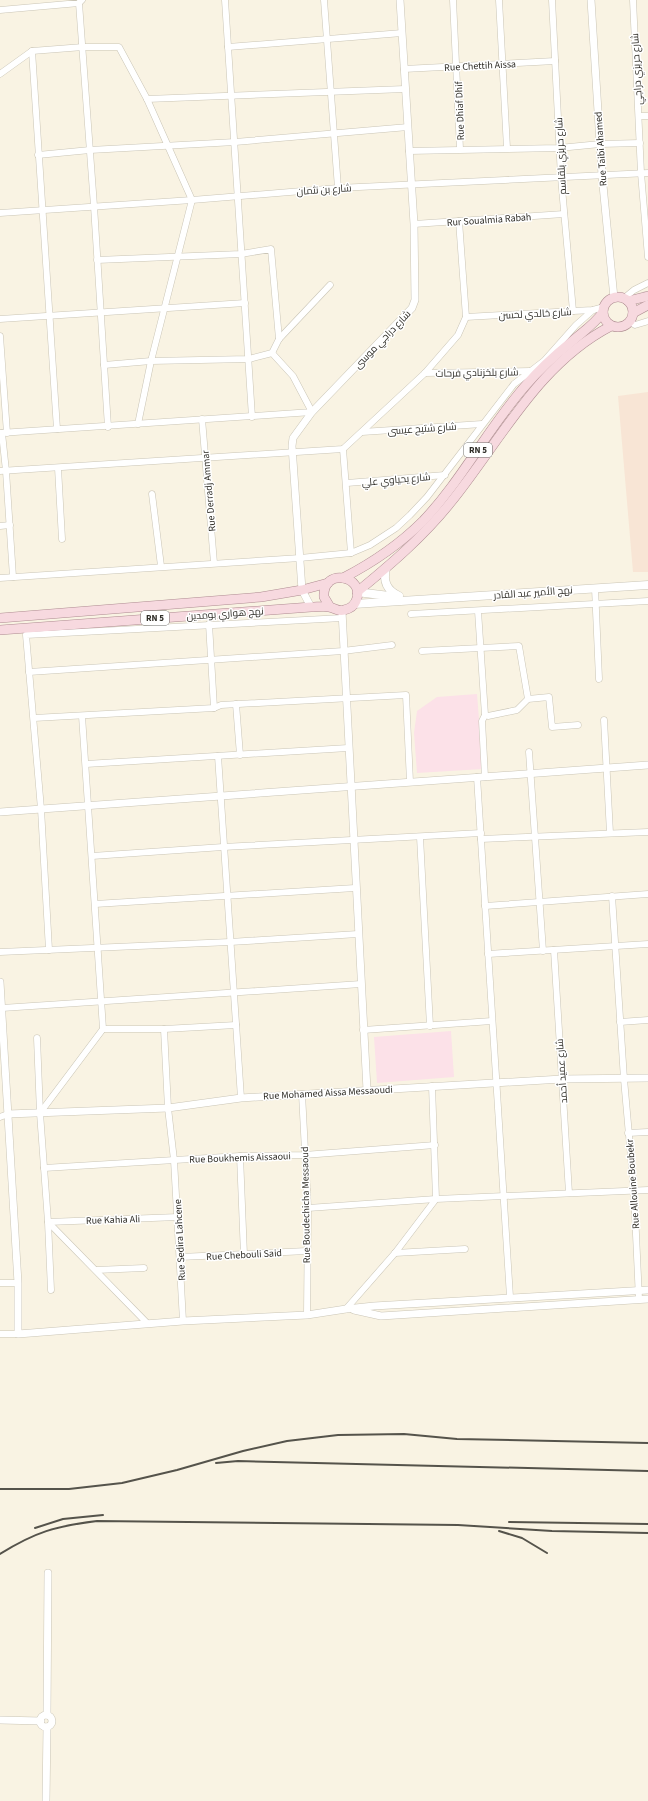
<svg xmlns="http://www.w3.org/2000/svg" width="648" height="1801" font-family="'Source Sans 3',Cairo,sans-serif">
<style>
.commercial{fill:#f8e5d5}
.education{fill:#fce1e8}
.lines{fill:none;stroke-linecap:round;stroke-linejoin:round}
.minor-casing{stroke:#cac5b6;stroke-width:7}
.tertiary-casing{stroke:#cac5b6;stroke-width:8}
.secondary-casing{stroke:#cac5b6;stroke-width:9}
.primary-casing{stroke:#ae8c91;stroke-width:10}
.minor{stroke:#fff;stroke-width:6}
.tertiary{stroke:#fff;stroke-width:7}
.secondary{stroke:#fff;stroke-width:8}
.primary{stroke:#f7d9df;stroke-width:9}
.rail{stroke:#55534b;stroke-width:2}
.labels{text-anchor:middle;stroke-width:3;stroke-linejoin:round;paint-order:stroke}
.shield{fill:#fff;stroke:#6d6c68;stroke-width:1}
.shield-label{font-size:9px;font-weight:bold;fill:#2f2d27}
.street-label{font-size:10px;fill:#2f2d27;stroke:#fff}
</style>
<rect width="100%" height="100%" fill="#f9f3e3"/>
<polygon class="commercial" points="648,392 648,572 633,572 618,396"/>
<g class="education">
<polygon points="477,694 483,769 417,773 414,733 417,711 437,697"/>
<polygon points="451,1031 454,1077 377,1083 374,1037"/>
</g>
<g class="lines">
<g class="minor-casing">
<g id="minor">
<polyline points="225,0 252,417"/>
<polyline points="324,0 338,188"/>
<polyline points="453,0 460,149"/>
<polyline points="499,0 507,148"/>
<polyline points="552,0 561,177 573,311"/>
<polyline points="633,0 641,173 648,257"/>
<polyline points="79,3 94,206 108,427"/>
<polyline points="0,10 79,3 82,0"/>
<polyline points="228,47 402,33"/>
<polyline points="32,51 57,429"/>
<polyline points="404,69 555,61"/>
<polyline points="0,74 32,51 83,47 119,47 147,99 192,200 151,361 138,424"/>
<polyline points="147,99 405,89"/>
<polyline points="639,116 648,116"/>
<polyline points="409,151 559,148 600,144 640,143"/>
<polyline points="38,155 90,150 235,142 408,127"/>
<polyline points="0,213 192,200 338,188 648,173"/>
<polyline points="414,224 564,214"/>
<polyline points="97,260 241,254 271,249 279,339"/>
<polyline points="623,299 634,290 648,283"/>
<polyline points="466,317 573,311 593,310 604,307"/>
<polyline points="0,319 245,303"/>
<polyline points="630,322 635,325 648,321"/>
<polyline points="0,336 7,433"/>
<polyline points="272,353 279,339 330,285"/>
<polyline points="425,373 530,371"/>
<polyline points="202,419 214,563"/>
<polyline points="362,432 482,424"/>
<polyline points="0,433 312,412 293,376 272,353 249,359 151,361 104,365"/>
<polyline points="2,433 6,471 13,577"/>
<polyline points="343,449 351,553"/>
<polyline points="58,468 62,539"/>
<polyline points="0,471 343,449 425,373 458,335 466,317 459,221"/>
<polyline points="347,483 445,475"/>
<polyline points="152,494 161,566"/>
<polyline points="0,526 10,525"/>
<polyline points="0,578 300,558 351,553 370,545 396,528 410,515 427,497 514,384 544,361 576,325 593,310"/>
<polyline points="595,588 599,679"/>
<polyline points="478,611 485,715 482,721 485,777"/>
<polyline points="411,614 648,601"/>
<polyline points="209,624 214,708"/>
<polyline points="422,651 519,646 528,699"/>
<polyline points="29,672 343,651 392,645"/>
<polyline points="236,704 240,755"/>
<polyline points="485,715 488,716 517,710 528,699 549,697 552,727 578,725"/>
<polyline points="34,718 214,708 221,705 406,695 410,782"/>
<polyline points="604,720 610,833"/>
<polyline points="529,752 543,951"/>
<polyline points="218,756 241,1098"/>
<polyline points="86,764 348,748"/>
<polyline points="477,777 510,1297"/>
<polyline points="420,837 430,1026"/>
<polyline points="481,839 648,832"/>
<polyline points="92,856 223,847 481,833"/>
<polyline points="612,896 624,1079 634,1191 639,1299"/>
<polyline points="95,904 355,888"/>
<polyline points="485,906 648,894"/>
<polyline points="49,950 41,809 26,635 342,618"/>
<polyline points="554,950 569,1193"/>
<polyline points="0,952 230,942 358,934"/>
<polyline points="488,954 648,944"/>
<polyline points="2,1008 361,984"/>
<polyline points="620,1022 648,1020"/>
<polyline points="103,1029 164,1029 236,1025"/>
<polyline points="164,1029 168,1108 174,1160 183,1321"/>
<polyline points="363,1030 492,1021"/>
<polyline points="37,1038 40,1113 48,1222 147,1323"/>
<polyline points="302,1094 308,1208 307,1315"/>
<polyline points="40,1113 103,1029 82,716"/>
<polyline points="0,1117 8,1114"/>
<polyline points="628,1133 648,1132"/>
<polyline points="240,1156 244,1255"/>
<polyline points="44,1168 240,1156 304,1155 435,1145"/>
<polyline points="308,1208 436,1199 648,1190"/>
<polyline points="395,1253 465,1249"/>
<polyline points="180,1257 307,1251"/>
<polyline points="96,1270 144,1268"/>
<polyline points="0,1283 18,1283"/>
<polyline points="51,1290 48,1222 178,1217"/>
<polyline points="346,1309 395,1253 436,1199 432,1086"/>
<polyline points="0,1334 18,1334"/>
</g>
</g>
<g class="tertiary-casing">
<g id="tertiary">
<polyline points="591,0 602,175 614,298"/>
<polyline points="311,607 302,590 292,446 293,438 312,412 412,308 415,300 414,224 400,0"/>
<polyline points="342,611 367,1090"/>
<polyline points="0,812 648,765"/>
<polyline points="0,982 18,1283 18,1334 183,1321 307,1315 346,1309 374,1306 648,1290"/>
<polyline points="8,1114 168,1108 241,1098 562,1079 648,1078"/>
<polyline points="354,1310 381,1316 648,1299"/>
<polyline points="47,1715 48,1573"/>
<circle cx="46" cy="1721" r="6"/>
<polyline points="0,1720 41,1721"/>
<polyline points="46,1801 47,1727"/>
</g>
</g>
<g class="secondary-casing">
<g id="secondary">
<path d="M386 568C383 581 386 590 399 596"/>
<polyline points="357,592 397,597"/>
<polyline points="354,604 648,585"/>
</g>
</g>
<g class="primary-casing">
<g id="primary">
<circle cx="618" cy="312" r="15"/>
<polyline points="628,301 648,296"/>
<polyline points="633,313 648,305"/>
<path d="M343 578C372 563 400 544 423 521 462 480 488 428 526 385 539 370 554 356 570 343 581 333 594 325 603 312"/>
<path d="M357 592C390 565 424 536 451 502 501 440 538 364 611 326"/>
<polyline points="0,618 261,597 302,590 328,583"/>
<path d="M0 630 311 607C317 607 324 606 329 607 335 608 338 612 344 610 349 609 354 606 356 601 367 576 322 566 324 597L330 607"/>
</g>
</g>
<use href="#minor" class="minor"/>
<use href="#tertiary" class="tertiary"/>
<use href="#secondary" class="secondary"/>
<use href="#primary" class="primary"/>
<g class="rail">
<polyline points="216,1463 238,1461 648,1471"/>
<polyline points="0,1489 69,1489 122,1483 177,1470 243,1451 287,1441 338,1435 404,1434 457,1439 648,1443"/>
<polyline points="509,1522 648,1524"/>
<polyline points="35,1528 63,1519 103,1515"/>
<polyline points="499,1531 522,1538 547,1553"/>
<path d="M0 1554C35 1532 56 1526 97 1521L458 1525 552 1531 648 1533"/>
</g>
</g>
<g class="labels">
<g class="shield">
<rect x="464" y="443" width="28" height="14" rx="3"/>
<rect x="141" y="611" width="28" height="14" rx="3"/>
</g>
<g class="shield-label">
<text x="478" y="453">RN 5</text>
<text x="155" y="621">RN 5</text>
</g>
<g class="street-label">
<text transform="translate(480 65) rotate(-3)" y="4">Rue Chettih Aissa</text>
<text transform="translate(636 69) rotate(-93)" y="4">شارع حريزي دراجي</text>
<text transform="translate(459 111) rotate(-92)" y="4">Rue Dhiaf Dhif</text>
<text transform="translate(600 149) rotate(-94)" y="4">Rue Taibi Ahamed</text>
<text transform="translate(560 156) rotate(-93)" y="4">شارع حريزي بلقاسم</text>
<text transform="translate(324 189) rotate(-4)" y="4">شارع بن نثمان</text>
<text transform="translate(489 219) rotate(-4)" y="4">Rur Soualmia Rabah</text>
<text transform="translate(535 313) rotate(-3)" y="4">شارع خالدي لحسن</text>
<text transform="translate(382 339) rotate(-46)" y="4">شارع دراجي موسى</text>
<text transform="translate(477 372) rotate(-1)" y="4">شارع بلخزنادي فرحات</text>
<text transform="translate(422 428) rotate(-4)" y="4">شارع شتيح عيسى</text>
<text transform="translate(396 479) rotate(-5)" y="4">شارع يحياوي علي</text>
<text transform="translate(208 491) rotate(-95)" y="4">Rue Derradj Ammar</text>
<text transform="translate(533 592) rotate(-4)" y="4">نهج الأمير عبد القادر</text>
<text transform="translate(225 613) rotate(-4)" y="4">نهج هواري بومدين</text>
<text transform="translate(561 1071) rotate(-94)" y="4">شارع عميد أحمد</text>
<text transform="translate(328 1092) rotate(-3)" y="4">Rue Mohamed Aissa Messaoudi</text>
<text transform="translate(240 1157) rotate(-2)" y="4">Rue Boukhemis Aissaoui</text>
<text transform="translate(632 1184) rotate(-94)" y="4">Rue Allouine Boubekr</text>
<text transform="translate(305 1205) rotate(-91)" y="4">Rue Boudechicha Messaoud</text>
<text transform="translate(113 1219) rotate(-2)" y="4">Rue Kahia Ali</text>
<text transform="translate(179 1240) rotate(-93)" y="4">Rue Sedira Lahcene</text>
<text transform="translate(244 1254) rotate(-3)" y="4">Rue Chebouli Said</text>
</g>
</g>
</svg>
